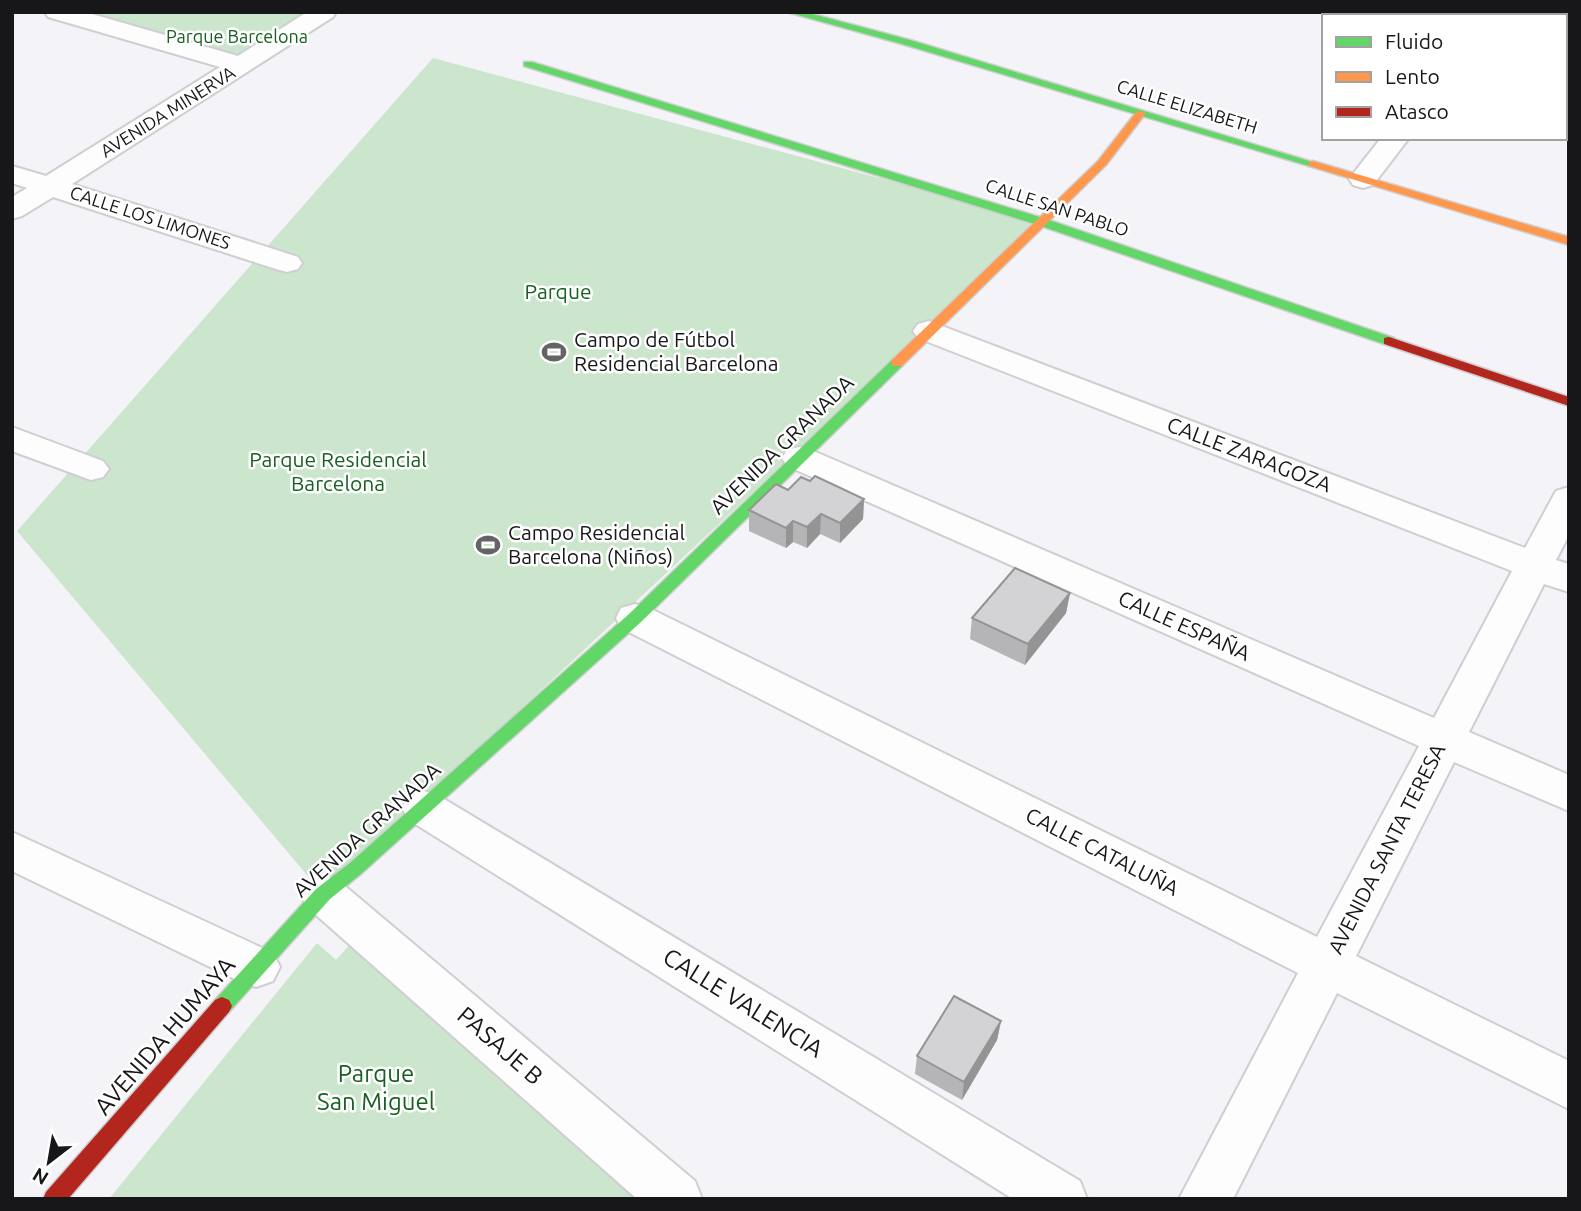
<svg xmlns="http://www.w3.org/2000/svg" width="1581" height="1211" font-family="Ubuntu,sans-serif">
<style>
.green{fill:#cbe6cd}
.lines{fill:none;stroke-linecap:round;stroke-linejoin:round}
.street-casing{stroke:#cfced1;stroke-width:4}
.fast-casing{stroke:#cfced1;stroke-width:3}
.slow-casing{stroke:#cfced1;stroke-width:3}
.jam-casing{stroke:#cfced1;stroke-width:3}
.street{fill:#fdfdfe;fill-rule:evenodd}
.fast{fill:#63d668;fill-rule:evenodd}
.slow{fill:#ff974d;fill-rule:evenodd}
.jam{fill:#b3261e;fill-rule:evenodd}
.wall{fill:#b5b5b7}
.shaded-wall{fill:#949495}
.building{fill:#d3d3d5;stroke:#949495;stroke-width:2}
.labels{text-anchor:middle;stroke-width:5;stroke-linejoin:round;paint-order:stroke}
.far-park-label{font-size:18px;fill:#186022;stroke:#fff}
.far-street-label{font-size:18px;fill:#171719;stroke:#fff}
.park-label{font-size:21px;fill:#186022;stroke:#fff}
.poi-label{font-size:21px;fill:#171719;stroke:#fff;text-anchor:start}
.street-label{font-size:21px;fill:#171719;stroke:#fff}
.near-street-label{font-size:24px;fill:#171719;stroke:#fff}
.near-park-label{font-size:24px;fill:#186022;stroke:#fff}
</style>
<rect width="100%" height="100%" fill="#f4f3f7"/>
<g class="green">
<polygon points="57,12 324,12 242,65"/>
<polygon points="433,58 1042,222 323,894 17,531"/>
<polygon points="364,928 670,1199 109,1199 317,943 336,960"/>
</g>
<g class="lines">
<g class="street-casing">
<g id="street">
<polygon points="45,12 85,12 238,56 307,12 336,12 333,17 72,184 298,257 302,263 298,269 287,272 276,269 53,197 22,216 12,219 12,197 27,188 12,183 12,166 46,176 220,67 48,17"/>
<polygon points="1425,12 1475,12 1477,16 1427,16"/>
<rect x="1565" y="21" width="4" height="15"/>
<polygon points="1381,138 1409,138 1373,185 1363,188 1353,185 1349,179"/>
<polygon points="929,321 1525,548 1556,491 1569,487 1569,535 1556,560 1569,564 1569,592 1544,584 1469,732 1569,775 1569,811 1454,762 1356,956 1569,1061 1569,1109 1337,993 1233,1199 1179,1199 1298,973 621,628 616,618 621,608 635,604 649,608 1317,937 1419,746 787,466 782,458 787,450 799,447 811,450 1434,718 1512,571 918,338 913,331 918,324"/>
<polygon points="12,427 103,461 109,469 103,477 91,480 12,451"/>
<polygon points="424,791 439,796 1080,1181 1087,1199 1013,1199 409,820 402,808 409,796"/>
<polygon points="12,832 273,953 280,967 273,981 256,987 239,981 12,871"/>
<polygon points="323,875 339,881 695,1181 702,1199 637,1199 307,907 300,894 307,881"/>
</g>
</g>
<g class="fast-casing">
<g id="fast">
<polygon points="787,12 805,12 910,40 1319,164 1309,166 902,44"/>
<polygon points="524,62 532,62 1046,219 1394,338 1396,341 1394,344 1384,344 1038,225 524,66"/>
<polygon points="897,359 902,360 902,366 641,622 362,873 330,899 229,1012 222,1015 215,1012 212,1006 215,1000 316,889 350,863 629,614 892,360"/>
</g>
</g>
<g class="slow-casing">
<g id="slow">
<polygon points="1137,111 1146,113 1106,165 902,366 892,366 892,360 1098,161"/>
<polygon points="1313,161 1569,237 1569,245 1309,166 1309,162"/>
</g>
</g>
<g class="jam-casing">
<g id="jam">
<polygon points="1389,337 1569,397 1569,406 1384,344 1384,338"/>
<polygon points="222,997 229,1000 232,1006 229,1012 68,1199 43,1199 46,1192 215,1000"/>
</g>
</g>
<use href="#street" class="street"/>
<use href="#fast" class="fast"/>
<use href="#slow" class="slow"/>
<use href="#jam" class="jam"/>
</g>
<g class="wall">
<polygon points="810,481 864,499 863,519 840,543 820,534 807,548 793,542 786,548 749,531 749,510 788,490"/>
<polygon points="1070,593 1066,613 1025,665 970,639 972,618"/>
<polygon points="1001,1021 997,1040 962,1100 915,1074 917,1056"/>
</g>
<g class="shaded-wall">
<polygon points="864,499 863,519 840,543 840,523"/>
<polygon points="821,514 820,534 807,548 807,527"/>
<polygon points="793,521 793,542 786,548 786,528"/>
<polygon points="1070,593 1066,613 1025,665 1028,644"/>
<polygon points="1001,1021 997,1040 962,1100 964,1082"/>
</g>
<g class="building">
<polygon points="815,476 864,499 840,523 821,514 807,527 793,521 786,528 749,510 776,484 788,490 801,477 810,481"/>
<polygon points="1015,568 1070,593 1028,644 972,618"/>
<polygon points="954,996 1001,1021 964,1082 917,1056"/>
</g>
<defs>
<g id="stadium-bare" transform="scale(1.89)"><path d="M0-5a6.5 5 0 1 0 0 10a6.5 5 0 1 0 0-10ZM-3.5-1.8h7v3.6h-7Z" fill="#646467" stroke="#fff" stroke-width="2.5" paint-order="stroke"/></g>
</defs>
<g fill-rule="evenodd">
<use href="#stadium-bare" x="554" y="352"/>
<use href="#stadium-bare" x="488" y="545"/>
</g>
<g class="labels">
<g class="far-park-label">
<text x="237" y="43">Parque Barcelona</text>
</g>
<g class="far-street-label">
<text transform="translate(1187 107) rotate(17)" y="6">CALLE ELIZABETH</text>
<text transform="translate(168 112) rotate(-32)" y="6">AVENIDA MINERVA</text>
<text transform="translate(1057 208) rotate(18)" y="6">CALLE SAN PABLO</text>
<text transform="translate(150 218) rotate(18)" y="6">CALLE LOS LIMONES</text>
</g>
<g class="park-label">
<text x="558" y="299">Parque</text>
<text x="338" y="467">Parque Residencial<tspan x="338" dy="24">Barcelona</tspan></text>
</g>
<g class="poi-label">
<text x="574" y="347">Campo de Fútbol<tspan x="574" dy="24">Residencial Barcelona</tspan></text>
<text x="508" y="540">Campo Residencial<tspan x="508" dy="24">Barcelona (Niños)</tspan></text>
</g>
<g class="street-label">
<text transform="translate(782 445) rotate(-44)" y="7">AVENIDA GRANADA</text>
<text transform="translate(1249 455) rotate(21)" y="7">CALLE ZARAGOZA</text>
<text transform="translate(1184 626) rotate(24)" y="7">CALLE ESPAÑA</text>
<text transform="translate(367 830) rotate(-42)" y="7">AVENIDA GRANADA</text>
<text transform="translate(1387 849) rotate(-63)" y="7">AVENIDA SANTA TERESA</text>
<text transform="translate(1102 852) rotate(27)" y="7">CALLE CATALUÑA</text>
</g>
<g class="near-street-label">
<text transform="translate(743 1003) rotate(32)" y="8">CALLE VALENCIA</text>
<text transform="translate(165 1036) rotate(-49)" y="8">AVENIDA HUMAYA</text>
<text transform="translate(500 1046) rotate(41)" y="8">PASAJE B</text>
</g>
<g class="near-park-label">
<text x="376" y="1082">Parque<tspan x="376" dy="28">San Miguel</tspan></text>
</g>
</g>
<rect width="1581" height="1211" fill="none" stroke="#171719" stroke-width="28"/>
<rect x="1322" y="14" width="245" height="126" fill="#ffffff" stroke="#a2a2a3" stroke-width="2"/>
<rect x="1336" y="37" width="35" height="10" fill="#63d668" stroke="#a2a2a3" stroke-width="2"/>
<text x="1385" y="49" font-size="21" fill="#171719">Fluido</text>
<rect x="1336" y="72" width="35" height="10" fill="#ff974d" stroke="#a2a2a3" stroke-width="2"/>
<text x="1385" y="84" font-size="21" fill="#171719">Lento</text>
<rect x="1336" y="107" width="35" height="10" fill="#b3261e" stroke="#a2a2a3" stroke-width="2"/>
<text x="1385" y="119" font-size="21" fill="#171719">Atasco</text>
<g transform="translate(49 1162) rotate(211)" stroke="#ffffff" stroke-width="5" paint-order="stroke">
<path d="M0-5L12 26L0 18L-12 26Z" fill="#171719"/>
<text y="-10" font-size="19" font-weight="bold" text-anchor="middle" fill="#171719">N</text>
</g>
</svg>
